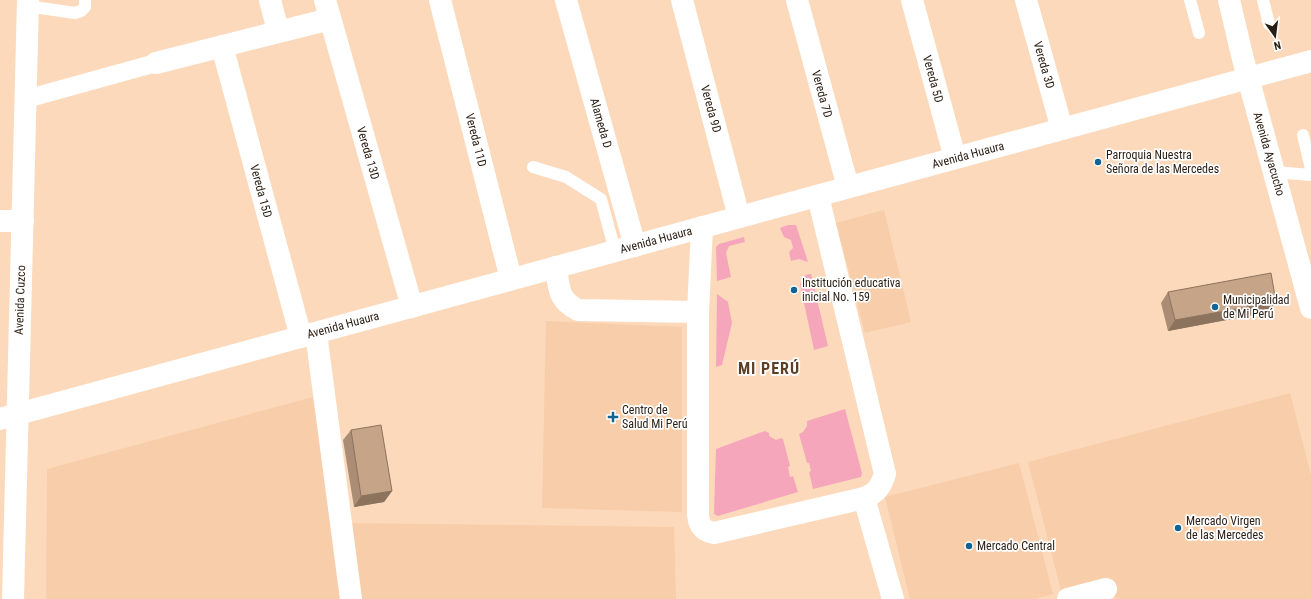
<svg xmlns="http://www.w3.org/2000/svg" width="1311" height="599" font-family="'Roboto Condensed',sans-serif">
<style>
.built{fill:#f7cdaa}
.green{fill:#f5a6bb}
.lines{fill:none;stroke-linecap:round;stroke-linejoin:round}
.service{stroke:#fff;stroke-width:12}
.pedestrian{stroke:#fff;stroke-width:18}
.minor{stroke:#fff;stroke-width:22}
.tertiary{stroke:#fff;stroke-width:22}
.wall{fill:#aa8d74}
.shaded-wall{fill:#8b735e}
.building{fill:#c6a487;stroke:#8b735e}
.poi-dot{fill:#106596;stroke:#fff;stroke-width:1.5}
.labels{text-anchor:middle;stroke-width:3.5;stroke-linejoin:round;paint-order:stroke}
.street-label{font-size:12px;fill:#291c11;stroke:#fff}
.poi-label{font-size:12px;fill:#291c11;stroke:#fff;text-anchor:start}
.district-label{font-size:16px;font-weight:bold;letter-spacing:1px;fill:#5c3f25;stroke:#fff}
</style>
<rect width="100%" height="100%" fill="#fdd9bb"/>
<g class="built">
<polygon points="884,210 911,322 865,333 836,223"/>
<polygon points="546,321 682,327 682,512 542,508"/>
<polygon points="1290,393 1311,475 1311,599 1116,599 1111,583 1062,594 1028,462"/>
<polygon points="313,397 341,599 46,599 47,469"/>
<polygon points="1019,463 1053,594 1035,599 910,599 885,497"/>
<polygon points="349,523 674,527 676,599 359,599"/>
</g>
<g class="green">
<polygon points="788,225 796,225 808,262 799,259 791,261 789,252 793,248 791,240 784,237 780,228"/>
<polygon points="744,237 745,242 729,246 726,253 731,277 717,281 716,247 719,244"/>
<polygon points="811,274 828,346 814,350 800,284 805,275"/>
<polygon points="717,294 728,302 732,323 722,365 716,367"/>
<polygon points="845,409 862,473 861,477 813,489 809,472 811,471 809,463 807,463 799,434 803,432 807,426 807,421"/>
<polygon points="765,431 769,433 769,436 776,440 781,438 783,439 790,466 788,467 790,477 793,476 798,492 718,516 714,514 716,449"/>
</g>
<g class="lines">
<g class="service">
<polyline points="1190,0 1199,33"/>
<polyline points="1263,0 1269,24"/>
<polyline points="27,6 75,13 81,11 85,7 85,0"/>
<polyline points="1303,135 1311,169"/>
<polyline points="533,167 566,177 601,199 615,251"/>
<polyline points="1274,172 1311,175"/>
</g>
<polyline class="pedestrian" points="26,99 156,63"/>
<g class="minor">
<polyline points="270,0 278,31"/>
<polyline points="325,0 412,307"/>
<polyline points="440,0 511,279"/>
<polyline points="566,0 635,246"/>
<polyline points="682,0 739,217"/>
<polyline points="797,0 848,187"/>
<polyline points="912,0 955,158"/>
<polyline points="1026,0 1062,129"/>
<polyline points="222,46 301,337"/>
<polyline points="156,63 330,19"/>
<path d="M818 196 885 474C881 486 877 493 864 498L893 599"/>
<polyline points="0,221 23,221"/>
<path d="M702 227 698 312V515C699 526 703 531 714 533L864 498"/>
<path d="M556 267C559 288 558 300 578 310L698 312"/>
<polyline points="316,333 351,599"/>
<polyline points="0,419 1311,61"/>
<polyline points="1068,599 1106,589"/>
</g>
<g class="tertiary">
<polyline points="1229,0 1243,59 1311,308"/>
<polyline points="13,599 28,0"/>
</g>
</g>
<g class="wall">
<polygon points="1168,292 1276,302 1269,312 1168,331 1161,303"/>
<polygon points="351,430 392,491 384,502 354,507 343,440"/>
</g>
<g class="shaded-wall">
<polygon points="1276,302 1269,312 1168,331 1175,320"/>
<polygon points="392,491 384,502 354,507 361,496"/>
</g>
<g class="building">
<polygon points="1271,273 1276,302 1175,320 1168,292"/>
<polygon points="381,425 392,491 361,496 351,430"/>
</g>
<g class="poi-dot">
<circle cx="1098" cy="162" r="4"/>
<circle cx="794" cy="290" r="4"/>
<circle cx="1215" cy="307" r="4"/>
<path d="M611 411h4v4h4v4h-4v4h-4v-4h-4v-4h4z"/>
<circle cx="1178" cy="528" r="4"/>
<circle cx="969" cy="546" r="4"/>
</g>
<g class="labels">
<g class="street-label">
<text transform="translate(1044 65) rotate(74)" y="4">Vereda 3D</text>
<text transform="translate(933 79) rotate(75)" y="4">Vereda 5D</text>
<text transform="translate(822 94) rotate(75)" y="4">Vereda 7D</text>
<text transform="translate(711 109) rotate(75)" y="4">Vereda 9D</text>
<text transform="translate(601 123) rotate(74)" y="4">Alameda D</text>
<text transform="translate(476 140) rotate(76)" y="4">Vereda 11D</text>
<text transform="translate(368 153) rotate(74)" y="4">Vereda 13D</text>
<text transform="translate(1269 154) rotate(74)" y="4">Avenida Ayacucho</text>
<text transform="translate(968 155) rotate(-15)" y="4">Avenida Huaura</text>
<text transform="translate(261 191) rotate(75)" y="4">Vereda 15D</text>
<text transform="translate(656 240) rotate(-15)" y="4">Avenida Huaura</text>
<text transform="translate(20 300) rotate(-88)" y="4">Avenida Cuzco</text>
<text transform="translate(343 325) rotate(-15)" y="4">Avenida Huaura</text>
</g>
<g class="poi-label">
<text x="1106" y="159">Parroquia Nuestra<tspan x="1106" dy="14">Señora de las Mercedes</tspan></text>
<text x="802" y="287">Institución educativa<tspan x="802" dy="14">inicial No. 159</tspan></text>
<text x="1223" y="304">Municipalidad<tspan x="1223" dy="14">de Mi Perú</tspan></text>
<text x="622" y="414">Centro de<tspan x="622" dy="14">Salud Mi Perú</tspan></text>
<text x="1186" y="525">Mercado Virgen<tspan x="1186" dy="14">de las Mercedes</tspan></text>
<text x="977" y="550">Mercado Central</text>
</g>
<g class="district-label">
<text x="769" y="374">MI PERÚ</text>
</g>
</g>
<g transform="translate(1275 36) rotate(166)" stroke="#ffffff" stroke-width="3" paint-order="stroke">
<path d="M0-3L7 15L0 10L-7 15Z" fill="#291c11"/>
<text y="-6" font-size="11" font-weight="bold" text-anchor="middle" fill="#291c11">N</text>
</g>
</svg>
